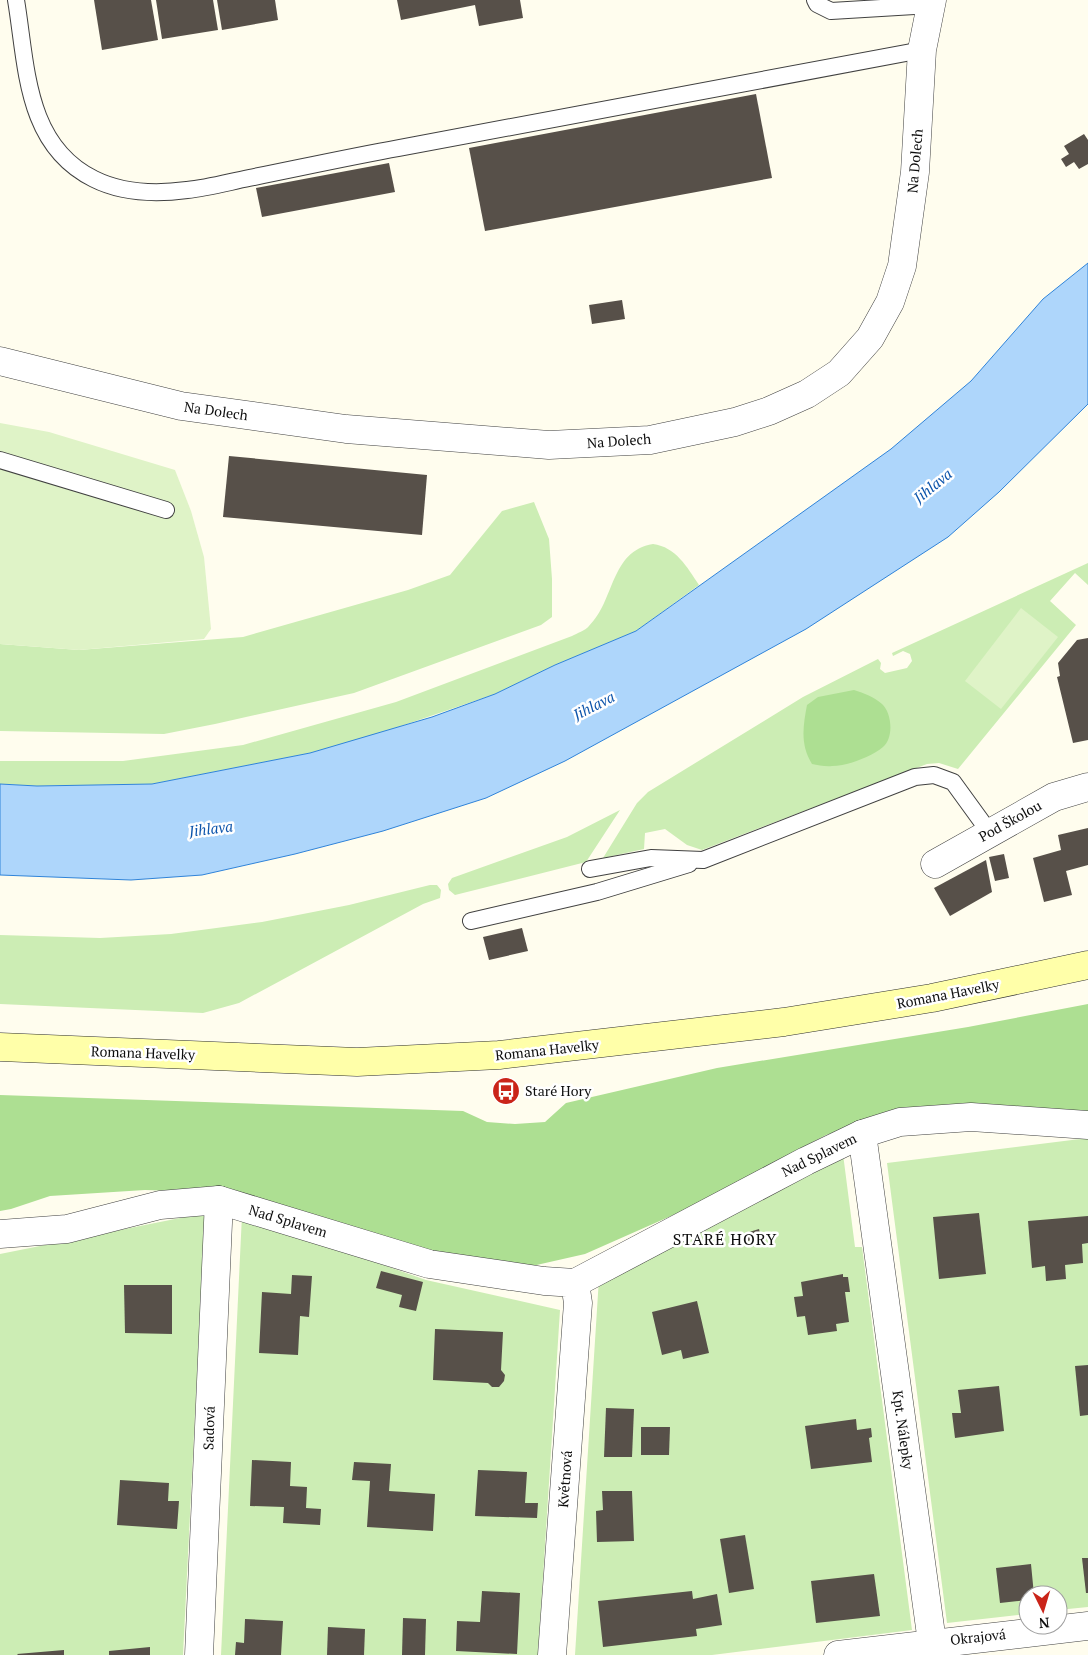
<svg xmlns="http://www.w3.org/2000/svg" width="1088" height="1655" font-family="'PT Serif',serif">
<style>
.green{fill:#ccedb4}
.forest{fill:#addf92}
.pitch{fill:#dff3c7}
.water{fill:#aed6fb;stroke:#2f83d9}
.building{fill:#575049}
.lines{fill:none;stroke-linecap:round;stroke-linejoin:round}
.lane-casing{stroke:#414141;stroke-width:18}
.street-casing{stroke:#414141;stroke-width:29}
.secondary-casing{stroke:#303030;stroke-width:29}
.lane{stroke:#fff;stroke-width:16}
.street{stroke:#fff;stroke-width:28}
.secondary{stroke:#ffffa9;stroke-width:28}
.labels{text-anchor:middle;stroke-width:5;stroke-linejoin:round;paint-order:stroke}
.street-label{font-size:14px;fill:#0e0e0e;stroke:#fff}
.poi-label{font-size:14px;fill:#0e0e0e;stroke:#fff;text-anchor:start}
.water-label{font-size:15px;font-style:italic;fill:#0c54ab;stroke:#fff}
.quarter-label{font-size:16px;letter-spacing:1px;fill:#0e0e0e;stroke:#fff}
</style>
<rect width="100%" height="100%" fill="#fffdee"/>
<g class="green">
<polygon points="534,502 549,539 552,579 552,617 541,625 354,693 215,724 164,734 0,731 0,644 79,650 243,637 408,590 450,575 502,511"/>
<path d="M653 544C676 547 687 567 699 585L636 631 555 665 495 694 369 737 310 753 152 784 37 786 0 784V761H123L243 745 396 702 572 636C577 633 585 631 589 626 615 601 610 551 653 544Z"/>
<polygon points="1088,563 1088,585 1075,573 1050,601 1076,625 958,769 939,763 927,764 702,850 687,845 665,829 645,833 644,849 603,858 637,803 648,792 803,697 878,659 881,663 880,669 885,673 907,668 912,661 910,654 903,651 893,656 892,653"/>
<polygon points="620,810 586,862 455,895 449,890 448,884 452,878 567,837"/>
<polygon points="430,885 437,885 441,890 440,898 423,904 239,1003 203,1013 0,1004 0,935 100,938 171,934 262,922 349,905"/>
<polygon points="1088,1138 1088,1607 1058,1610 1058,1595 1028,1595 1028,1614 947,1623 887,1163"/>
<polygon points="843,1154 855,1247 862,1247 912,1630 712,1655 575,1655 599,1278"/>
<polygon points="205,1213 183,1655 0,1655 0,1254"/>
<polygon points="242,1215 426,1280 560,1310 538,1655 221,1655"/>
</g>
<g class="forest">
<path d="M854 690C864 693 874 697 882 704 892 713 894 738 883 747 871 757 847 766 832 766 826 767 818 765 812 764 800 745 803 726 807 705L818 697Z"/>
<polygon points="1088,1004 1088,1122 895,1114 826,1135 689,1208 585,1254 510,1271 212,1192 145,1190 50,1196 11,1209 0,1211 0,1095 463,1111 487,1122 515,1124 545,1122 566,1103 717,1068 968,1027"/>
</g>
<g class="pitch">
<polygon points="0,423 49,432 175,470 191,511 204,557 211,629 204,639 79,650 0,644"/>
<polygon points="1021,608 1058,637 1001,709 965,681"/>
</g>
<polygon class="water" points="1088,263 1088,404 999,492 948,537 806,629 565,761 486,798 383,831 295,854 202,875 131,880 0,875 0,784 37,786 152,784 310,753 432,717 495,694 555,665 636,631 891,449 971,381 1043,299"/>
<g class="building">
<polygon points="94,0 151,0 158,40 102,50"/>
<polygon points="156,0 213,0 218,30 162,39"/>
<polygon points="217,0 275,0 278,20 222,30"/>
<polygon points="397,0 520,0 523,18 479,26 475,5 401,20"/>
<polygon points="756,94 772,178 485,231 469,148"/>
<polygon points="1084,134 1088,140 1088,164 1079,169 1074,162 1066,167 1061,159 1069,154 1064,146"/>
<polygon points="389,163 395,192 262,217 256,188"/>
<polygon points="622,300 625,319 592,324 589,305"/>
<polygon points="229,456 427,475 422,535 223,517"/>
<polygon points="1088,638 1088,740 1073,743 1057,677 1060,676 1058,663 1077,640"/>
<polygon points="1088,828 1088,865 1066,871 1072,895 1044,902 1033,858 1061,850 1058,835"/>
<polygon points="1004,854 1009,878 995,881 989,857"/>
<polygon points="986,860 992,892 950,916 934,888"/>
<polygon points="522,928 528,951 489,960 483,937"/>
<polygon points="979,1213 986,1274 939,1279 933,1217"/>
<polygon points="1088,1216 1088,1243 1082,1244 1083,1263 1065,1265 1066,1279 1046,1281 1045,1266 1032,1268 1028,1221"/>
<polygon points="759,1229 761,1238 748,1241 746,1233"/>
<polygon points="381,1271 423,1282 416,1311 399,1307 402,1295 376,1288"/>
<polygon points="843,1274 843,1277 848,1277 850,1292 845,1292 849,1322 836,1324 837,1331 808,1335 805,1316 797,1317 794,1297 803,1296 801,1282"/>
<polygon points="292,1275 312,1276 309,1317 300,1316 298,1355 259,1353 262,1292 291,1294"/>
<polygon points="124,1285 172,1285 172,1334 125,1333"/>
<polygon points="697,1301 709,1353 683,1359 681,1350 662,1355 652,1312"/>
<polygon points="435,1329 503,1332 501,1370 505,1375 504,1381 499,1387 492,1387 488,1383 433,1380"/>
<polygon points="1088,1365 1088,1415 1080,1416 1075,1366"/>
<polygon points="999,1386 1004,1431 955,1438 952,1413 961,1413 958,1390"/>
<polygon points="606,1408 634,1409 632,1457 604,1457"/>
<polygon points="856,1419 857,1430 871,1428 872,1437 869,1438 872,1462 811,1469 805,1426"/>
<polygon points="641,1427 670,1427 669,1455 641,1455"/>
<polygon points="252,1460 291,1462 290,1486 307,1487 306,1508 321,1509 320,1525 283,1523 284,1507 250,1506"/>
<polygon points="354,1462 391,1464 389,1491 435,1494 433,1531 367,1527 370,1481 352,1480"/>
<polygon points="478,1470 527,1472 525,1503 538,1503 537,1518 475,1516"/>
<polygon points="120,1480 169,1483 168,1501 179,1501 177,1529 117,1525"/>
<polygon points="602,1491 632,1491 634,1541 597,1542 596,1511 603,1510"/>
<polygon points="745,1535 754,1589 729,1593 720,1539"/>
<polygon points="1082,1558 1088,1558 1088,1593 1086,1593"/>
<polygon points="1031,1564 1034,1595 1028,1595 1028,1600 1000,1603 996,1568"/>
<polygon points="874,1574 880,1616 816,1623 811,1581"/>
<polygon points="482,1591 520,1593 517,1654 456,1651 457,1621 480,1622"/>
<polygon points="692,1591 693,1599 717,1594 722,1625 696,1629 697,1636 603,1647 598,1601"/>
<polygon points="403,1618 426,1619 425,1655 402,1655"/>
<polygon points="245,1619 283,1621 281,1655 235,1655 236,1642 244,1643"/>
<polygon points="328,1627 365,1629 364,1655 327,1655"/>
<polygon points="150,1647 150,1655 109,1655 109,1651"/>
<polygon points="64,1650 64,1655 18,1655 17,1654"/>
</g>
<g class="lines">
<g class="lane-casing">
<g id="lane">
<path d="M16 0C27 66 25 145 94 179 122 193 157 194 187 190 208 188 229 182 249 178 299 168 349 157 399 148 573 115 748 83 922 50"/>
<polyline points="815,0 817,4 831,11 931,5"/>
<polyline points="0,460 166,510"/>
<polyline points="590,869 651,858 703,860 915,777 934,775 953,782 990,833"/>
<polyline points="471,921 597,892 689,864"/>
</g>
</g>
<g class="street-casing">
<g id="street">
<polyline points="0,361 181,406 346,429 549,445 650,440 735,422 769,411 807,394 839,373 870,338 890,302 902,266 915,172 922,50 932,0"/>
<polyline points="935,864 1054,797 1088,787"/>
<polyline points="862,1134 932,1642"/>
<polyline points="0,1234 67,1229 160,1205 219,1200 429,1264 544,1281 575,1283 578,1303 552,1655"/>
<polyline points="575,1283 806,1161 862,1134 900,1122 971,1117 1088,1125"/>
<polyline points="199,1655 219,1200"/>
<polyline points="838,1655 1088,1626"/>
</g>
</g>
<g class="secondary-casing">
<polyline id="secondary" points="0,1047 357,1062 499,1055 784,1022 932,998 1088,965"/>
</g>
<use href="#lane" class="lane"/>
<use href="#street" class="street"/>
<use href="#secondary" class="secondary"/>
</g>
<defs>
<g id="bus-disc" transform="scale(1.4375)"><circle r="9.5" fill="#ca2419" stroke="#fff"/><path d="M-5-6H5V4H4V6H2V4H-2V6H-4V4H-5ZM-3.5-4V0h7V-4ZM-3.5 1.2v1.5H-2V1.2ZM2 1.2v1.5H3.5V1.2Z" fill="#fff"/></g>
</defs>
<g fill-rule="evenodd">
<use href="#bus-disc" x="506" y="1091"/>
</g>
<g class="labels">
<g class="street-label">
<text transform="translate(915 161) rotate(-85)" y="5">Na Dolech</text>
<text transform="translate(216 411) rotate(8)" y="5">Na Dolech</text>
<text transform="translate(619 441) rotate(-4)" y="5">Na Dolech</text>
<text transform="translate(1010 821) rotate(-29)" y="5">Pod Školou</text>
<text transform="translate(948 994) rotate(-11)" y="5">Romana Havelky</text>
<text transform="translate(547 1050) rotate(-6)" y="5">Romana Havelky</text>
<text transform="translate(143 1053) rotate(2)" y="5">Romana Havelky</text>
<text transform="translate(819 1155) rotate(-26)" y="5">Nad Splavem</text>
<text transform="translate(288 1221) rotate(17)" y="5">Nad Splavem</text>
<text transform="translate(209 1428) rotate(-88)" y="5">Sadová</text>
<text transform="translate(903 1430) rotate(82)" y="5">Kpt. Nálepky</text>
<text transform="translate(565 1479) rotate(-86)" y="5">Květnová</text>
<text transform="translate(978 1637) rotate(-6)" y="5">Okrajová</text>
</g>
<g class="poi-label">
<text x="525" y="1096">Staré Hory</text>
</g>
<g class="water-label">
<text transform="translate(933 486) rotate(-39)" y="5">Jihlava</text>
<text transform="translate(594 706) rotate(-27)" y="5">Jihlava</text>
<text transform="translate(211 829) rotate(-7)" y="5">Jihlava</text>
</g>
<g class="quarter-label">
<text x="725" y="1245">STARÉ HORY</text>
</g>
</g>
<g transform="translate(1043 1610) rotate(175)"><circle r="24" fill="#ffffff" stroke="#9f9f9f"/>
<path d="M0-4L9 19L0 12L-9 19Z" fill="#ca2419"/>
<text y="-8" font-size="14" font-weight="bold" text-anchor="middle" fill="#0e0e0e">N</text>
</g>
</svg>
